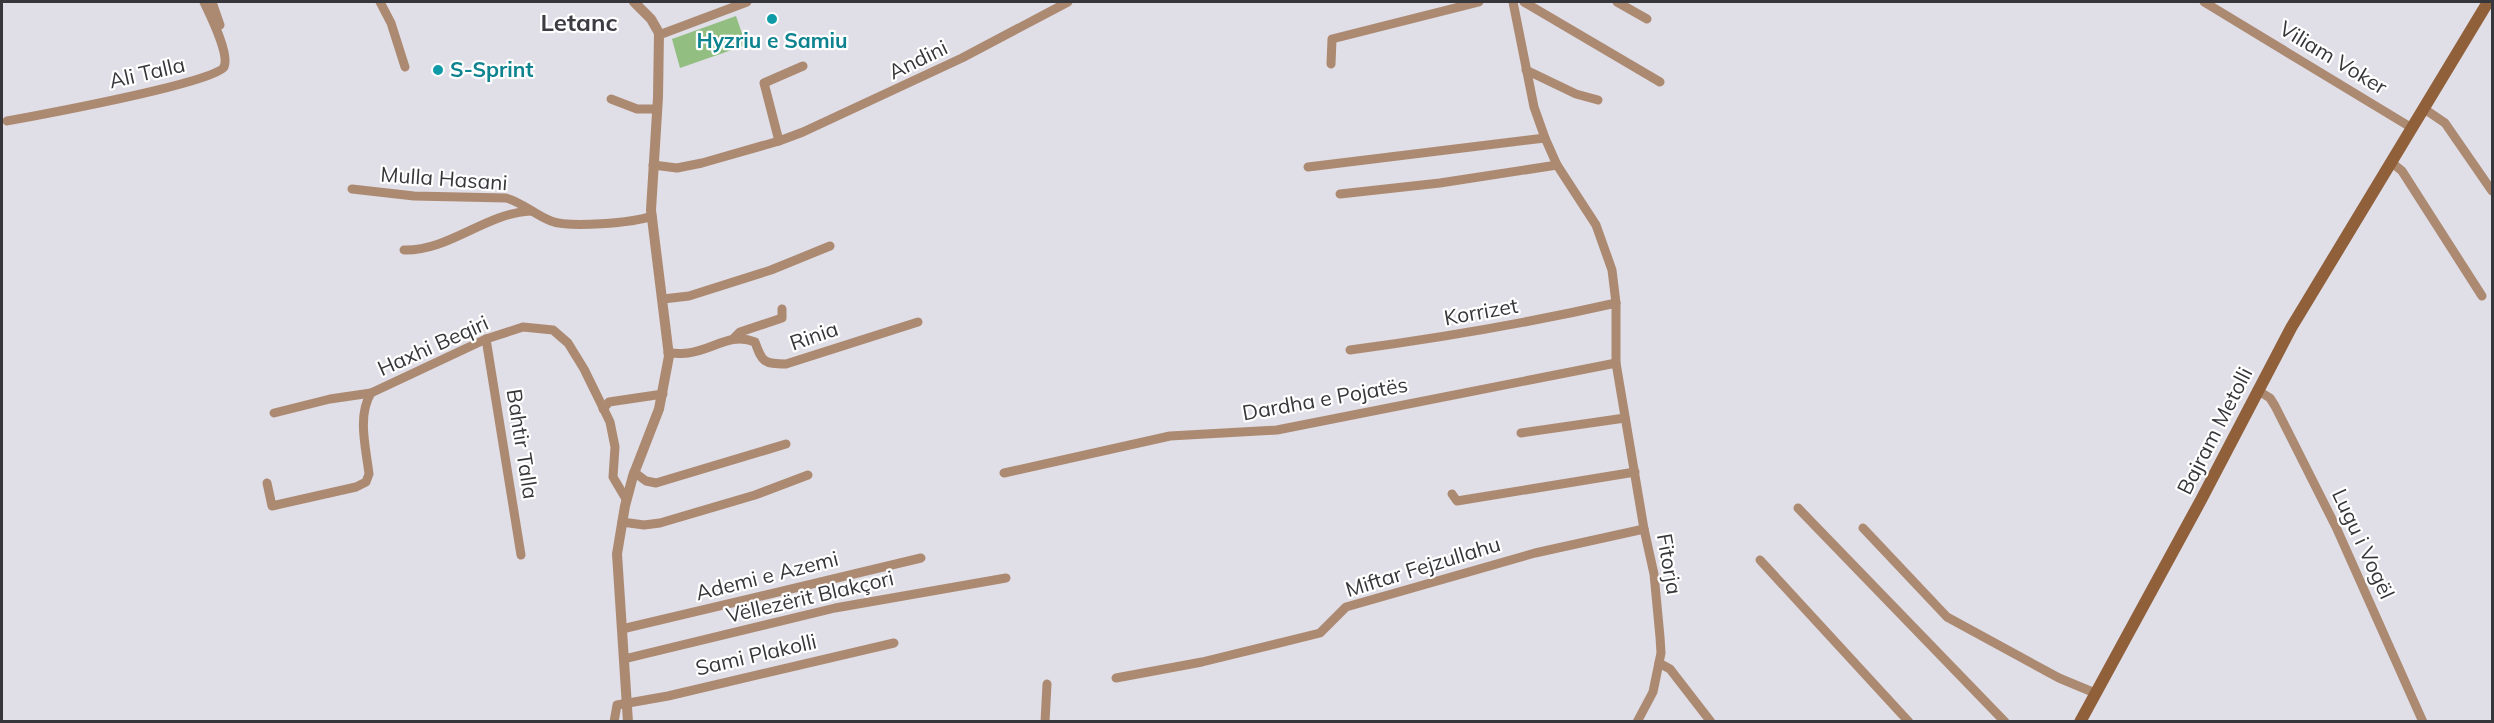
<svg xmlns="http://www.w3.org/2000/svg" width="2494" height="723" font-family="Mulish,sans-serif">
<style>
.green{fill:#92bf81}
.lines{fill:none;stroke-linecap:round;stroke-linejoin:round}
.minor{stroke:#ac8a72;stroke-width:9}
.tertiary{stroke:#ac8a72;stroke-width:10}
.secondary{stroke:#90603b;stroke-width:12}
.culture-dot{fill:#0f9aa8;stroke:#fff;stroke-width:2}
.labels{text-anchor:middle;stroke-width:4.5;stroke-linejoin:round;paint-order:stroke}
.culture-label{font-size:21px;font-weight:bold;fill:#0d838f;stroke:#fff}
.street-label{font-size:21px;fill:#37363a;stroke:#fff}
.quarter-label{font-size:24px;font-weight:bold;fill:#3e3c43;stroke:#fff}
</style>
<rect width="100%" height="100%" fill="#e0dee7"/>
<polygon class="green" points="736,16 746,45 680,68 672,39"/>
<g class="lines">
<g class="minor">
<polyline points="212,2 220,25"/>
<polyline points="380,2 391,23 405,67"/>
<polyline points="1513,2 1534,107 1545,138 1557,165 1596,225 1612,270 1616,303 1616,363 1644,529 1654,574 1660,637 1661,653 1653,692 1637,722"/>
<polyline points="1524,2 1660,82"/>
<polyline points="1617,2 1647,19"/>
<polyline points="2204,2 2412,128"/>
<polyline points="659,35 747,2"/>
<polyline points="1331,64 1332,39 1479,2"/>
<polyline points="1526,70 1576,94 1598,100"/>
<polyline points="611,99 637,109 657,109"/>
<polyline points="2423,108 2445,123 2492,191"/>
<path d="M7 121C34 116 218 82 224 67 230 54 210 15 204 2"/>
<polyline points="779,141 764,83 803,66"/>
<polyline points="2391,162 2402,171 2482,296"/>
<polyline points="653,165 677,168 702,163 779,141 803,132 962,58 1068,2"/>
<polyline points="1308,167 1545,138"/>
<path d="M352 189 414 196 506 198C522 202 535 215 551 221 569 228 633 223 652 216"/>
<polyline points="1340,194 1440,183 1557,165"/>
<path d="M404 250C450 251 485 213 531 211"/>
<polyline points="663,299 689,296 771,270 830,246"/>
<polyline points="734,338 740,332 782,318 782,309"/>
<polyline points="486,339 521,555"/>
<path d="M1350 350C1440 338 1528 323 1616 303"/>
<path d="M668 353C675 353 682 354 688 353 713 350 730 332 755 342 762 362 764 364 786 364L918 322"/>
<polyline points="2257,390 2270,398 2275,406 2336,527 2423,722"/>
<polyline points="603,409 609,402 663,394"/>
<polyline points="274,413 330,399 371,393"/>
<polyline points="1521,433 1625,418"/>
<polyline points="634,472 646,481 656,483 786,444"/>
<polyline points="1004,473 1170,436 1277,430 1616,363"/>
<path d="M267 483 272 506 356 487 366 482 369 474C366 448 357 416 371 393L486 339 523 327 553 330 568 343 584 369 610 422 615 447 613 477 626 499"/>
<polyline points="1452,494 1457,501 1635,472"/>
<polyline points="1798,508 2005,722"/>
<polyline points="622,522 644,525 660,523 755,495 808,475"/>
<polyline points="1863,528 1947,617 2059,678 2095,693"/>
<polyline points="1760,560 1909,722"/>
<polyline points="622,629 921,558"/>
<polyline points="624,659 835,608 1006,578"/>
<polyline points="1659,663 1670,669 1711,722"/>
<polyline points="1116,678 1202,662 1320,633 1346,607 1535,553 1644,529"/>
<polyline points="614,722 617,705 668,696 894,643"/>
<polyline points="1045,722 1047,684"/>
</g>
<polyline class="tertiary" points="628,722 617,554 625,506 633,476 659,409 669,356 651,210 658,97 659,33 651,19 634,2"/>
<polyline class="secondary" points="2080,722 2201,500 2291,328 2488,2"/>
</g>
<g class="culture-dot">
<circle cx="772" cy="19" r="6"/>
<circle cx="438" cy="70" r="6"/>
</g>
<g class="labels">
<g class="culture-label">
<text x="772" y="48">Hyzriu e Samiu</text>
<text x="450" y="77" text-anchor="start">S-Sprint</text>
</g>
<g class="street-label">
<text transform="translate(2333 58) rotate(31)" y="7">Viliam Voker</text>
<text transform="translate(918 60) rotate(-26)" y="7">Andini</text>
<text transform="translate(147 73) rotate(-13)" y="7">Ali Talla</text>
<text transform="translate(444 179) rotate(4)" y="7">Mulla Hasani</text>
<text transform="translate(1481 312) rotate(-10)" y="7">Korrizet</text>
<text transform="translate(814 336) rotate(-19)" y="7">Rinia</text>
<text transform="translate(433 346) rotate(-24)" y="7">Haxhi Beqiri</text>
<text transform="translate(1325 399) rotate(-10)" y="7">Dardha e Pojatës</text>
<text transform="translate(2215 431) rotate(-63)" y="7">Bajram Metolli</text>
<text transform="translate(522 444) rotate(81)" y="7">Bahtir Talla</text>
<text transform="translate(2363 544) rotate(65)" y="7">Lugu i Vogël</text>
<text transform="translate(1669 564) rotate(80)" y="7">Fitorja</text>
<text transform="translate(1423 567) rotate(-17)" y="7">Miftar Fejzullahu</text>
<text transform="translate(767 576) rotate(-14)" y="7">Ademi e Azemi</text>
<text transform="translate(810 597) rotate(-13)" y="7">Vëllezërit Blakçori</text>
<text transform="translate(756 655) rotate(-13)" y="7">Sami Plakolli</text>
</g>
<g class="quarter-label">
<text x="579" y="31">Letanc</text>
</g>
</g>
<rect width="2494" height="723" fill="none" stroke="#37363a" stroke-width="6"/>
</svg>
